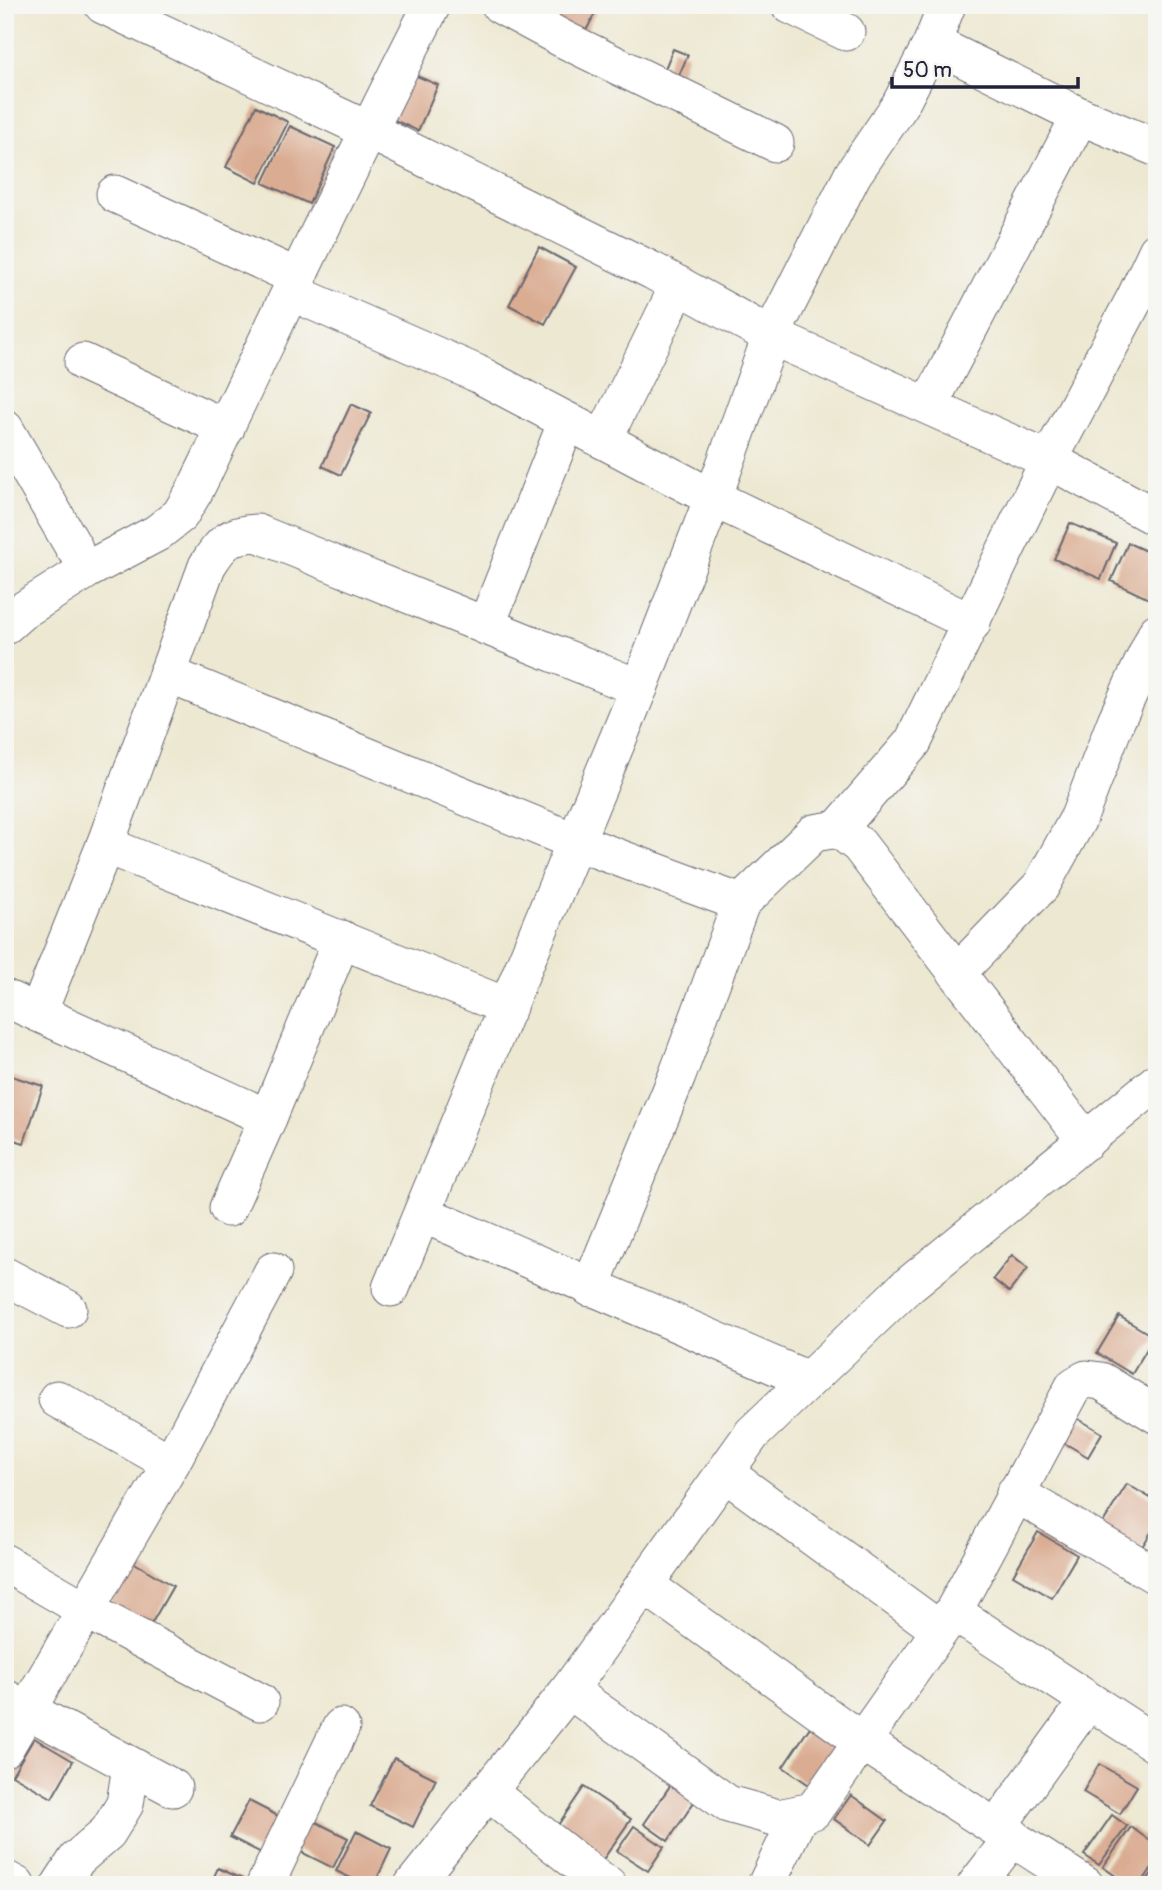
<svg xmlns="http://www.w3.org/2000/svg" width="1162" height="1890" font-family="Pangolin,sans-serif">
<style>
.building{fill:#daac92}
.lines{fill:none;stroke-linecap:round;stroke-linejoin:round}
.minor-casing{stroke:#696770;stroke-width:39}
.minor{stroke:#fff;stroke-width:37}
</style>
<rect width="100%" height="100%" fill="#f6f6f2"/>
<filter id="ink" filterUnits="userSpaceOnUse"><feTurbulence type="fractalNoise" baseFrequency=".0143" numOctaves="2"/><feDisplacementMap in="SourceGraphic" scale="14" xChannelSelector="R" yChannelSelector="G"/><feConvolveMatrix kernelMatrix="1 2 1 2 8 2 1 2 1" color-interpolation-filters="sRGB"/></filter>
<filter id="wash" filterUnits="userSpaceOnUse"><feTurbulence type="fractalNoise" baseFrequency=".00686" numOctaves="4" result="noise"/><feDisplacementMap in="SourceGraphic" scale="28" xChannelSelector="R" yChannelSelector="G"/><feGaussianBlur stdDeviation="1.57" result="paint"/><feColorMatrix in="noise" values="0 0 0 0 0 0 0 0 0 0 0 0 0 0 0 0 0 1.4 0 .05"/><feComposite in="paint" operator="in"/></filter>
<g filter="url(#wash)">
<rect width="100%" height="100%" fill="#ede8d1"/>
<g id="blocks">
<g class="building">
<polygon points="564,5 599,5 582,39 554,25"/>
<polygon points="673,49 688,55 676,82 662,76"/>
<polygon points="410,73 438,85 418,131 390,118"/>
<polygon points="256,106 288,122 258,183 226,167"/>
<polygon points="290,126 335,147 309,204 263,183"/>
<polygon points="539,247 576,267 545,324 509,305"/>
<polygon points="351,404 371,413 341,475 322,466"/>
<polygon points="1070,523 1116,543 1101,579 1054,559"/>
<polygon points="1128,543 1157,556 1157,593 1153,601 1111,581"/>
<polygon points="5,1074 43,1086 24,1143 5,1137"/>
<polygon points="1012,1255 1028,1268 1009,1292 993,1279"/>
<polygon points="1119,1316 1154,1337 1132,1374 1097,1353"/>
<polygon points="1065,1411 1102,1433 1088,1457 1051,1435"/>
<polygon points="1127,1484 1157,1502 1157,1523 1140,1550 1101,1526"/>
<polygon points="1038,1532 1077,1555 1052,1598 1013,1575"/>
<polygon points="133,1562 173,1586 150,1626 110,1602"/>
<polygon points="810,1727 845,1751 818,1791 783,1767"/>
<polygon points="34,1738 73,1761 52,1798 12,1775"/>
<polygon points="394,1758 436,1779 413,1827 370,1806"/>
<polygon points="1099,1764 1137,1786 1120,1814 1083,1792"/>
<polygon points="674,1780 698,1796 668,1841 644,1824"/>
<polygon points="584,1787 631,1819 602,1861 556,1828"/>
<polygon points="851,1795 887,1821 870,1845 834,1819"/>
<polygon points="249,1801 286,1820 267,1856 230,1837"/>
<polygon points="1112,1815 1127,1826 1099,1865 1084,1855"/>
<polygon points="308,1818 348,1838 333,1868 293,1848"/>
<polygon points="634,1826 664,1847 648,1871 617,1851"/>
<polygon points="1131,1827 1157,1846 1157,1861 1140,1885 1128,1885 1103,1867"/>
<polygon points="356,1831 391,1849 374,1885 365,1885 336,1871"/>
<polygon points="1157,1867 1157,1885 1143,1885"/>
<polygon points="218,1868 256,1885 210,1885"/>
</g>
</g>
</g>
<g filter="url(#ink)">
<use href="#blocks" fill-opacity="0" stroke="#696770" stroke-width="2"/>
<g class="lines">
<g class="minor-casing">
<g id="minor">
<polyline points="103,5 368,130 653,271 771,336 1049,460 1157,518"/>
<polyline points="500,5 563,39 775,143"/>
<polyline points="790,5 846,32"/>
<polyline points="932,43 1080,116 1157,148"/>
<polyline points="115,194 299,278"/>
<polyline points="291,292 476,373 713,498 771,336 853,174 900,105 932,43 947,5"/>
<polyline points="83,362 226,428"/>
<polyline points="929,405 1080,116"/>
<polyline points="5,429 74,548"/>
<polyline points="603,440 679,285"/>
<path d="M5 626 22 611 87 570 157 533 180 515 195 490C274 328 349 165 432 5"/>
<polyline points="486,626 567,421"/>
<polyline points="167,674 576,842 741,903"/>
<polyline points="838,829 859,845 1086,1141"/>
<polyline points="105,845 508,1007"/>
<polyline points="957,973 1041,886 1079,817 1116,721 1157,632"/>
<polyline points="5,998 268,1118"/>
<path d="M38 1013 105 845 207 566C221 543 229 534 257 533L639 688"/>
<polyline points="228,1208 268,1118 342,939"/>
<polyline points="423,1214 808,1380"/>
<polyline points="5,1276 68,1309"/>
<polyline points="391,1288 639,688 713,498 972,623"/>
<polyline points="590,1288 677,1076 741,903 814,833 838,829 913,742 1049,460 1135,298 1157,251"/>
<polyline points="57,1399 171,1463"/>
<polyline points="725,1473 940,1630"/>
<polyline points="1015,1493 1157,1576"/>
<polyline points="5,1563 86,1610 260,1702"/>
<polyline points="645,1585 863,1742 1085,1885"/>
<polyline points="953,1612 1157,1745"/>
<polyline points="569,1690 728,1804 778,1818 813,1811 953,1612 1074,1386 1086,1379 1101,1381 1157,1415"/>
<polyline points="5,1698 173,1788"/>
<polyline points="5,1748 171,1463 273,1271"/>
<polyline points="487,1791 599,1880 608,1885"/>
<polyline points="997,1827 1088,1701"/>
<polyline points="5,1879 16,1885"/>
<polyline points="60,1885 77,1859 108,1832 125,1804 131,1766"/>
<polyline points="265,1885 341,1727"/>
<polyline points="413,1885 569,1690 752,1434 905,1288 1157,1082"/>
<polyline points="766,1885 800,1814"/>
<polyline points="976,1885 1013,1837"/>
</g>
</g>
<use href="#minor" class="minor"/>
</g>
</g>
<rect width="1162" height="1890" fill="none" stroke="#f6f6f2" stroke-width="28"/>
<path d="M892 77v10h186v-10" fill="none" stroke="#22223b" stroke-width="3.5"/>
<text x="903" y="77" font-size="21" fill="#22223b" stroke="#f6f6f2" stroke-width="5" paint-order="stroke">50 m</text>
</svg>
